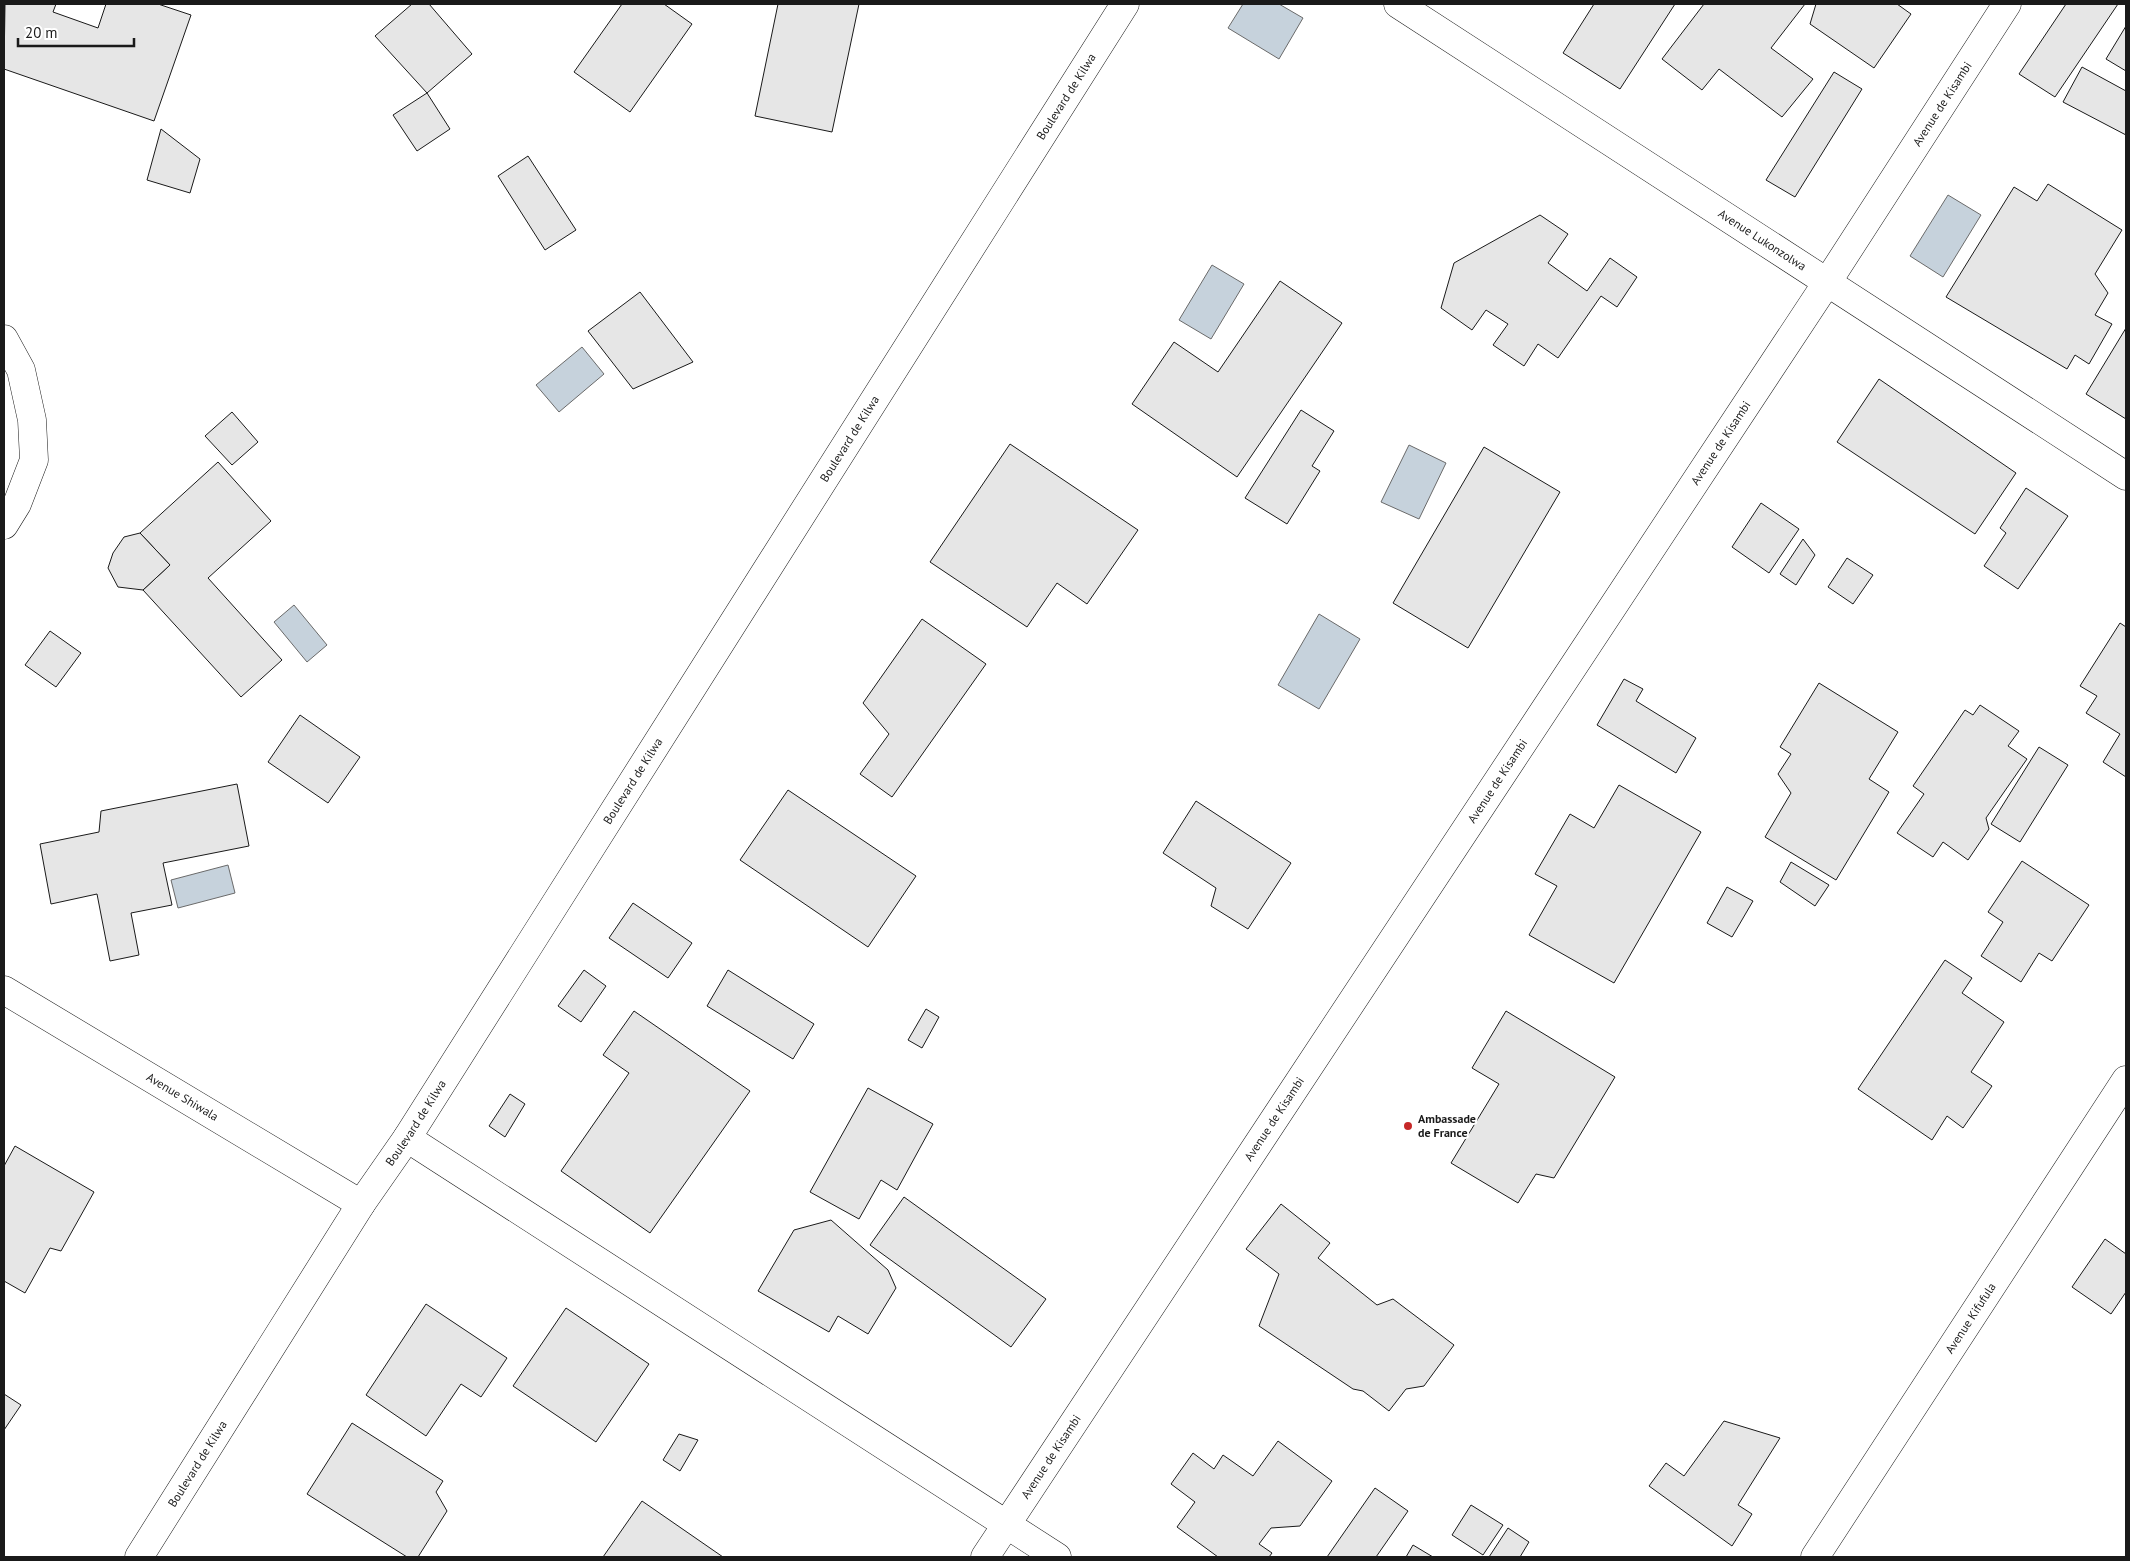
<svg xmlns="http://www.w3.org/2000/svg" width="2130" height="1561" font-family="'PT Sans',sans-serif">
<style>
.water{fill:#c6d2dc;stroke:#6a6a6a}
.building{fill:#e6e6e6;stroke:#1a1a1a}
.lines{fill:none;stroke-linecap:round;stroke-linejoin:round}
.street-casing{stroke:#1a1a1a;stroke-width:29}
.secondary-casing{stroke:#1a1a1a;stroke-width:29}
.street{stroke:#fff;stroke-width:28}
.secondary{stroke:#fff;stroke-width:28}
.poi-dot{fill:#c62828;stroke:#fff;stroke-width:2}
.labels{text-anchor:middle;stroke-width:4;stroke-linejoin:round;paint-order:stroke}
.street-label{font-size:12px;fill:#1a1a1a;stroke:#fff}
.poi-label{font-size:12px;font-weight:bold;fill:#1a1a1a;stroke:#fff;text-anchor:start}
</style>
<rect width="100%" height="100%" fill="#fff"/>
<g class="water">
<polygon points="1243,4 1279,4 1303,18 1279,59 1228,28"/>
<polygon points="1948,195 1981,215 1943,277 1910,256"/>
<polygon points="1212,265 1244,284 1211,339 1179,320"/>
<polygon points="582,347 604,374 559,412 536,385"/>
<polygon points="1409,445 1446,463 1419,519 1381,502"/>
<polygon points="294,605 327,645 307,662 274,622"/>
<polygon points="1319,614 1360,639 1319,709 1278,685"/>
<polygon points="228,865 235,893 178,908 171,880"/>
</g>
<g class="building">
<polygon points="5,4 56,4 53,12 98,28 106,4 158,4 191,15 154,121 4,69"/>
<polygon points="412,4 429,4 472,54 427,93 375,36"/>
<polygon points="622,4 664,4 692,24 630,112 574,72"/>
<polygon points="778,4 859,4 832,132 755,116"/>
<polygon points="1594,4 1675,4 1620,89 1563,53"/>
<polygon points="1704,4 1805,4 1771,48 1813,79 1782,117 1719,69 1702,90 1662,59"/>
<polygon points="1816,4 1897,4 1911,14 1874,68 1810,24"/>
<polygon points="2066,4 2118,4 2055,97 2019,74"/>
<polygon points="2126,26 2126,71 2106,59"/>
<polygon points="2082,67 2126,91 2126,135 2063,102"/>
<polygon points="1834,72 1862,89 1795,197 1766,180"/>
<polygon points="427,93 450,129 417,151 393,115"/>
<polygon points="161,129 200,159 190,193 147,180"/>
<polygon points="528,156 576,230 545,250 498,176"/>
<polygon points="2048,184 2122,230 2095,274 2108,293 2095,315 2112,324 2089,364 2075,355 2067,369 1946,297 2014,187 2037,201"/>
<polygon points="1540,215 1568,234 1548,263 1587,291 1610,258 1637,277 1617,307 1601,296 1558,358 1538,344 1524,366 1493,345 1508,324 1486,310 1472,330 1441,308 1454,263"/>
<polygon points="1280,281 1342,323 1237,477 1132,404 1174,342 1218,372"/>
<polygon points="640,292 693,362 633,389 588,331"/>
<polygon points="2126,328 2126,419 2086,394"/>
<polygon points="1879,379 2016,473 1975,534 1837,442"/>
<polygon points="1301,410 1334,431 1312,466 1320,471 1287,524 1245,498"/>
<polygon points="232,412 258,442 232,465 205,436"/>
<polygon points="1010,444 1138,530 1087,604 1057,583 1027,627 930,562"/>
<polygon points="1484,447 1560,492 1468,648 1393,603"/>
<polygon points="218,462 271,521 208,578 282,660 241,697 143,590 170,565 140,533"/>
<polygon points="2026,488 2068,516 2018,589 1984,566 2006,533 2000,528"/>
<polygon points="1761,503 1799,529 1769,573 1732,547"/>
<polygon points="140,533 170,565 143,590 118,587 108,568 113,553 124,537"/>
<polygon points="1803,539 1815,555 1796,585 1780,574"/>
<polygon points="1847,558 1873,575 1853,604 1828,587"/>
<polygon points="922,619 986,664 892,797 860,774 889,734 863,703"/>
<polygon points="2120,623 2126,627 2126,777 2103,762 2120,734 2086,713 2097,696 2080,686"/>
<polygon points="50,631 81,653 56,687 25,665"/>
<polygon points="1624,679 1643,689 1636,701 1696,738 1676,773 1597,725"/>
<polygon points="1819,683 1898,732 1869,779 1889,792 1836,880 1765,837 1791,793 1778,774 1791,754 1780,747"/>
<polygon points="1980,705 2019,731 2008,746 2027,759 1986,818 1989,829 1968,860 1943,842 1933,857 1897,833 1924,794 1913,786 1965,710 1973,715"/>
<polygon points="300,715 360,757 328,803 268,762"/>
<polygon points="2039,747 2068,765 2020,842 1991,824"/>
<polygon points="237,784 249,846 163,863 172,905 131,913 139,955 110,961 97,894 51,904 40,844 99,832 101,811"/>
<polygon points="1619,785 1701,832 1614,983 1529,935 1557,886 1535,874 1570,814 1594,828"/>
<polygon points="788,790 916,876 868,947 740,860"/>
<polygon points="1196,801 1291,863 1248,929 1211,906 1216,888 1163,853"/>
<polygon points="2022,861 2089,905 2052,961 2039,953 2021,982 1981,956 2003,922 1988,912"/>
<polygon points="1791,862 1829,885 1815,906 1780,882"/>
<polygon points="1727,887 1753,901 1732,937 1707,923"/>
<polygon points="633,903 692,943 668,978 609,938"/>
<polygon points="1945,960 1972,978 1962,993 2004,1022 1971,1072 1992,1086 1963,1128 1947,1116 1932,1140 1858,1089"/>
<polygon points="584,970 606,986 581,1022 558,1006"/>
<polygon points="728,970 814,1024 793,1059 707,1006"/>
<polygon points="926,1009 939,1017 922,1048 908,1040"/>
<polygon points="634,1011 750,1091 650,1233 561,1171 629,1073 603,1055"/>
<polygon points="1506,1011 1615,1077 1554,1178 1536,1174 1518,1203 1451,1163 1499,1084 1472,1068"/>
<polygon points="868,1088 933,1124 897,1190 881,1180 859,1219 810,1192"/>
<polygon points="510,1094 525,1104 505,1137 489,1126"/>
<polygon points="15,1146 94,1192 61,1251 50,1248 25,1293 4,1281 4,1166"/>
<polygon points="904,1197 1046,1299 1011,1347 870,1245"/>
<polygon points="1281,1204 1330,1243 1318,1258 1377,1305 1393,1299 1454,1345 1424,1386 1406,1389 1389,1411 1363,1391 1353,1389 1259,1326 1279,1274 1246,1249"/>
<polygon points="831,1220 888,1270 896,1288 868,1334 838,1316 829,1332 758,1291 794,1230"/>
<polygon points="2105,1239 2126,1254 2126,1292 2111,1314 2072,1287"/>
<polygon points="426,1304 507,1358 481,1397 461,1384 426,1436 366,1395"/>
<polygon points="566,1308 649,1364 596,1442 513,1386"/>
<polygon points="4,1394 21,1405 4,1430"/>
<polygon points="1724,1421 1780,1438 1738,1505 1752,1514 1732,1546 1649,1486 1666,1463 1684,1476"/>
<polygon points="352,1423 443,1481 436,1492 447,1511 418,1557 407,1557 307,1494"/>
<polygon points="679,1434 698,1440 680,1471 663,1460"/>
<polygon points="1278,1441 1332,1481 1300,1526 1271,1528 1259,1544 1272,1553 1269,1557 1218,1557 1177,1527 1195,1502 1171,1484 1193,1453 1214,1469 1223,1455 1253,1476"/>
<polygon points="1375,1488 1408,1511 1376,1557 1327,1557"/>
<polygon points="642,1501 723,1557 603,1557"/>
<polygon points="1471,1505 1503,1525 1483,1555 1452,1535"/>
<polygon points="1508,1528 1529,1542 1520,1557 1489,1557"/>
<polygon points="1413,1545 1433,1557 1406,1557"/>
</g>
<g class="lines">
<g class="street-casing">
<g id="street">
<path id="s1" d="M1398 4 2126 476"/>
<polyline points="4,339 21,370 32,420 34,460 17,504 4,525"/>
<path id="s2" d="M4 990 361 1204"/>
<polyline points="407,1138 1057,1557"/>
<path id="s3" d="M985 1557 1828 281 2007 4"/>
<path id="s4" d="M1815 1557 2126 1080"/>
</g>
</g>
<g class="secondary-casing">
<g id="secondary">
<path id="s5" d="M139 1557 361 1204 407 1138 1125 4"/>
</g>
</g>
<use href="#street" class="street"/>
<use href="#secondary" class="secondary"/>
</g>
<circle class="poi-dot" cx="1408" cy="1126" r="5"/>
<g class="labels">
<g class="street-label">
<text dy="4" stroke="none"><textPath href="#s5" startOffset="1730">Boulevard de Kilwa</textPath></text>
<text dy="4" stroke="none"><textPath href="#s3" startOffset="1740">Avenue de Kisambi</textPath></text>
<text dy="4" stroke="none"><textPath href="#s1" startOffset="434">Avenue Lukonzolwa</textPath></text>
<text dy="4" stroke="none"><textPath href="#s5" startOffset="1325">Boulevard de Kilwa</textPath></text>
<text dy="4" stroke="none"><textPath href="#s3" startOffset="1335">Avenue de Kisambi</textPath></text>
<text dy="4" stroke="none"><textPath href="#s5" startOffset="920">Boulevard de Kilwa</textPath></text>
<text dy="4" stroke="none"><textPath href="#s3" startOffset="930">Avenue de Kisambi</textPath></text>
<text dy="4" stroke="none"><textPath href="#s2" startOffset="208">Avenue Shiwala</textPath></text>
<text dy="4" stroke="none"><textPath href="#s3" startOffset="525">Avenue de Kisambi</textPath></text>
<text dy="4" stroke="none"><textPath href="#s5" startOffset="515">Boulevard de Kilwa</textPath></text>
<text dy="4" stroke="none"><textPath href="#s4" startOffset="285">Avenue Kifufula</textPath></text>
<text dy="4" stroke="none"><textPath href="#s3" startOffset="120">Avenue de Kisambi</textPath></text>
<text dy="4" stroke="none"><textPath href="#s5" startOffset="110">Boulevard de Kilwa</textPath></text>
</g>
<g class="poi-label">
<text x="1418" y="1123">Ambassade<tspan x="1418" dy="14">de France</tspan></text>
</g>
</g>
<rect width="2130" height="1561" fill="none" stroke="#1a1a1a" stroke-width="10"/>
<path d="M18 38v8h116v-8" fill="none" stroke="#1a1a1a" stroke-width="2.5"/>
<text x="25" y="38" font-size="15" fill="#1a1a1a" stroke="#ffffff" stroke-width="4" paint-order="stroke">20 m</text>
</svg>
